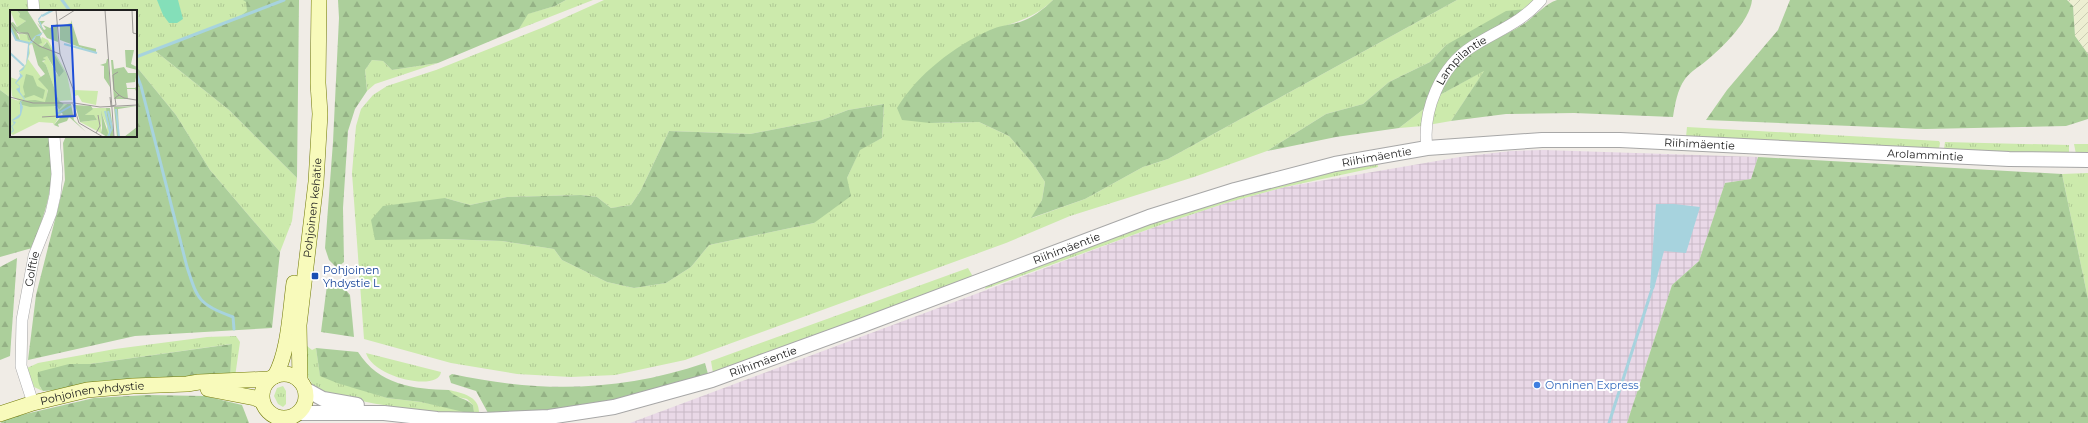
<svg xmlns="http://www.w3.org/2000/svg" width="2088" height="423" font-family="Montserrat,sans-serif">
<style>
.industrial{fill:url(#industrial-grid)}
.farmland{fill:url(#farmland-furrows)}
.grass{fill:url(#grass-tufts);fill-rule:evenodd}
.forest{fill:url(#forest-firs)}
.pitch{fill:#84dfb9}
.water{fill:#a7d3de}
.lines{fill:none;stroke-linecap:round;stroke-linejoin:round}
.stream{stroke:#a7d3de;stroke-width:3}
.minor-casing{stroke:#a7a7a7;stroke-width:12}
.tertiary-casing{stroke:#a7a7a7;stroke-width:16}
.secondary-casing{stroke:#6f7805;stroke-width:16}
.minor{stroke:#fff;stroke-width:11}
.tertiary{stroke:#fff;stroke-width:14}
.secondary{stroke:#f8fabb;stroke-width:15}
.transit-dot{fill:#1a4fb4;stroke:#fff;stroke-width:1.5}
.shop-dot{fill:#3f7fe0;stroke:#fff;stroke-width:1.5}
.labels{text-anchor:middle;stroke-width:4;stroke-linejoin:round;paint-order:stroke}
.street-label{font-size:11px;fill:#202020;stroke:#fff}
.transit-label{font-size:11px;fill:#164399;stroke:#fff;text-anchor:start}
.shop-label{font-size:11px;fill:#366cbe;stroke:#fff;text-anchor:start}
.inset-river{fill:none;stroke:#a7d3de;stroke-width:2}
.inset-road{fill:none;stroke:#9d9a97;stroke-width:1}
.view{fill:#1d4ed8;fill-opacity:0.15;stroke:#1d4ed8;stroke-width:2}
.inset-edge{fill:none;stroke:#202020;stroke-width:2}
</style>
<defs>
<pattern id="industrial-grid" width="8" height="8" patternUnits="userSpaceOnUse"><rect width="8" height="8" fill="#e9d8e7"/><path d="M0 4h8M4 0v8" fill="none" stroke="#c8b9c6"/></pattern>
<pattern id="farmland-furrows" width="10" height="10" patternUnits="userSpaceOnUse"><rect width="10" height="10" fill="#edefd2"/><path d="M-1 1l2-2M0 10L10 0M9 11l2-2" fill="none" stroke="#cbcdb4"/></pattern>
<pattern id="grass-tufts" width="24" height="20" patternUnits="userSpaceOnUse"><rect width="24" height="20" fill="#cceaac"/><path d="M3 7l-1-3M5 7V3M7 7l1-3M15 17l-1-3M17 17v-4M19 17l1-3" fill="none" stroke="#afc894"/></pattern>
<pattern id="forest-firs" width="22" height="20" patternUnits="userSpaceOnUse"><rect width="22" height="20" fill="#accf9b"/><path d="M5 1l3.5 6h-7zM16 11l3.5 6h-7z" fill="#94b185"/></pattern>
</defs>
<rect width="100%" height="100%" fill="#f0ece6"/>
<polygon class="industrial" points="1544,150 1758,157 1751,179 1725,183 1699,261 1672,285 1627,423 630,423 1163,224 1226,203 1285,187 1460,157 1511,151"/>
<polygon class="farmland" points="2067,0 2088,0 2088,54 2075,36 2073,6"/>
<g class="grass">
<polygon points="0,0 251,0 251,13 154,50 229,110 297,178 292,221 280,252 210,170 176,115 136,66 136,11 11,11 11,98 0,90"/>
<polygon points="566,0 593,0 519,29 527,14 555,6"/>
<path d="M604 0H1053C1035 18 1014 23 991 30L930 123 979 122 1009 136 1034 165 1045 182 1042 200 1032 218 1085 199 1143 167 1168 159 1457 0H1538L1527 9 1446 45 1430 62 1389 82 1363 104 1326 114 1267 151 1194 177 1070 216 1006 243 685 360 615 375 571 377 517 374 451 363 364 339 352 173 356 126 361 109 373 95 387 86 436 70 544 27ZM884 104 882 138 860 149 847 178 814 223 709 245 691 267 666 283 634 288 607 282 562 260 554 249 502 241 442 239 445 198 470 205 507 197 581 195 597 197 611 208 631 205 641 190 669 131 750 134 822 120 848 110Z"/>
<polygon points="372,60 383,61 392,70 438,63 375,84 367,91 365,70"/>
<polygon points="1485,70 1451,121 1428,125 1438,96"/>
<polygon points="1425,108 1423,126 1399,128"/>
<polygon points="1687,127 1939,141 1940,143 1939,149 1686,137"/>
<polygon points="1945,142 2069,145 2069,154 2039,154 1944,149"/>
<polygon points="2074,144 2088,144 2088,154 2076,154"/>
<polygon points="1377,162 1378,167 1285,187 1226,203 1163,224 985,289 986,285 1189,210 1294,180"/>
<polygon points="2088,173 2088,299 2062,174"/>
<polygon points="968,268 972,275 971,278 713,373 711,361"/>
<polygon points="236,336 240,342 235,377 230,377 231,344 90,364 69,364 40,387 43,391 34,387 27,368 38,363 115,349 207,337"/>
<path d="M307 346 312 350 316 348 320 375 387 398 421 402 474 412 473 405 467 399 453 396 449 390C462 393 479 396 479 412L477 415C420 411 370 406 315 389L307 375Z"/>
<path d="M366 353 441 372C439 392 373 378 366 353Z"/>
<polygon points="283,386 286,391 286,404 283,407 278,404 274,396 277,388"/>
</g>
<g class="forest">
<polygon points="243,0 299,0 297,178 229,110 154,50 238,18 247,11 246,2"/>
<polygon points="338,0 566,0 555,6 528,14 519,29 438,63 392,70 383,61 372,60 365,70 367,91 355,109 348,131 343,208 344,262 337,268 329,260 325,248 333,142 339,18"/>
<path d="M1053 0H1457L1168 159 1143 167 1085 199 1031 218 1042 200 1045 182 1034 165 1009 136 979 122 930 123 902 120 897 108C918 74 953 47 990 30 999 26 1010 25 1020 22 1032 18 1044 9 1053 0Z"/>
<path d="M1557 0H1752C1750 21 1722 48 1706 61 1700 66 1690 72 1685 79 1677 90 1675 105 1673 117L1574 113 1506 114 1451 121 1484 71 1438 96C1443 87 1448 78 1454 70 1470 48 1503 38 1525 23 1535 16 1545 4 1557 0Z"/>
<polygon points="1790,0 2067,0 2073,6 2075,36 2088,54 2088,119 2066,126 1925,129 1706,120 1727,90 1778,30"/>
<polygon points="1527,9 1471,43 1425,108 1399,128 1336,137 1267,151 1326,114 1363,104 1389,82 1430,62 1446,45 1506,11"/>
<polygon points="136,66 176,115 210,170 280,252 272,328 135,336 28,360 36,295 65,180 63,143 66,136 136,136"/>
<path d="M0 90 11 98V136H50C56 181 48 206 32 248L0 257Z"/>
<polygon points="884,104 882,138 860,150 847,178 851,196 814,223 709,245 691,267 666,283 634,288 607,282 562,260 554,249 502,241 442,239 375,240 371,220 383,206 445,198 470,205 507,197 581,195 597,197 611,208 631,205 641,190 669,131 750,134 822,120 848,110"/>
<polygon points="1758,157 2062,174 2088,299 2088,423 1627,423 1672,285 1699,261 1725,183 1751,179"/>
<polygon points="17,258 10,356 0,360 0,267"/>
<polygon points="341,284 350,295 354,337 321,332 327,285"/>
<path d="M232 344 230 377 43 391C39 386 37 380 38 372L69 364H90Z"/>
<path d="M316 348 358 352C379 385 413 389 449 390 455 398 466 398 473 405L474 412 468 413 421 402 387 398 337 383 320 376Z"/>
<path d="M705 363 708 374 658 390 568 410 488 413 476 391 451 383 449 376 452 374C540 393 620 392 705 363Z"/>
<polygon points="147,395 205,396 242,405 249,423 0,423 8,418 94,398"/>
</g>
<polygon class="pitch" points="157,0 178,0 183,19 177,23 169,23 163,15"/>
<polygon class="water" points="1656,204 1674,204 1700,207 1686,253 1664,251 1654,289 1650,288"/>
<g class="lines">
<g class="stream">
<polyline points="62,0 70,11"/>
<polyline points="136,57 284,0"/>
<path d="M136 73 141 86 187 267C198 301 199 304 233 317L234 329"/>
<polyline points="1609,423 1653,286"/>
</g>
<g class="minor-casing">
<g id="minor">
<polyline points="33,0 34,11"/>
<path id="s1" d="M1427 148C1422 111 1440 67 1473 46 1497 31 1522 22 1541 0"/>
<path id="s2" d="M33 403 21 366 22 320 34 256 51 213 55 195 57 174 54 136"/>
</g>
</g>
<g class="tertiary-casing">
<g id="tertiary">
<polyline points="305,389 323,399 357,405"/>
<path id="s3" d="M299 413H384L437 419 482 420 549 417 614 407 712 380 863 325 1149 217 1235 190 1335 164 1427 148 1542 140H1620L2009 159 2088 160"/>
</g>
</g>
<g class="secondary-casing">
<g id="secondary">
<circle cx="284" cy="396" r="22"/>
<path d="M275 376C289 351 290 311 294 283"/>
<path id="s4" d="M300 381 299 325 316 182 320 114 318 83 319 0"/>
<polyline points="208,389 255,398 262,401"/>
<path id="s5" d="M0 414 33 403 87 390 133 386 187 384 199 382 269 379"/>
</g>
</g>
<use href="#minor" class="minor"/>
<use href="#tertiary" class="tertiary"/>
<use href="#secondary" class="secondary"/>
</g>
<rect class="transit-dot" x="311" y="272" width="8" height="8" rx="2"/>
<circle class="shop-dot" cx="1537" cy="385" r="4"/>
<g class="labels">
<g class="street-label">
<text dy="4" stroke="none"><textPath href="#s1" startOffset="99">Lampilantie</textPath></text>
<text dy="4" stroke="none"><textPath href="#s3" startOffset="1444">Riihimäentie</textPath></text>
<text dy="4" stroke="none"><textPath href="#s3" startOffset="1670">Arolammintie</textPath></text>
<text dy="4" stroke="none"><textPath href="#s3" startOffset="1120">Riihimäentie</textPath></text>
<text dy="4" stroke="none"><textPath href="#s4" startOffset="174">Pohjoinen kehätie</textPath></text>
<text dy="4" stroke="none"><textPath href="#s3" startOffset="796">Riihimäentie</textPath></text>
<text dy="4" stroke="none"><textPath href="#s2" startOffset="137">Golftie</textPath></text>
<text dy="4" stroke="none"><textPath href="#s3" startOffset="472">Riihimäentie</textPath></text>
<text dy="4" stroke="none"><textPath href="#s5" startOffset="95">Pohjoinen yhdystie</textPath></text>
</g>
<g class="transit-label">
<text x="323" y="274">Pohjoinen<tspan x="323" dy="13">Yhdystie L</tspan></text>
</g>
<g class="shop-label">
<text x="1545" y="389">Onninen Express</text>
</g>
</g>
<g transform="translate(10 10)">
<rect width="127" height="127" fill="#f0ece6"/>
<path d="M0 0H6L16 11 7 17ZM9 23 17 25 23 34 19 35 20 43 18 49 31 67 30 71 38 79 36 89 49 100 54 94H57L44 115 43 113 29 112 3 125 0 123V88L9 91 2 86 0 67 8 70 12 66 9 61 16 54 19 35 20 33 10 30ZM32 27 38 30 57 64 62 90 49 91 36 55 32 52 35 51 33 48 36 44 47 65 54 61 36 32 32 37 29 34ZM64 80 88 81 86 95 72 92 68 85 65 86ZM83 98H96L98 101 100 127H97V116L91 102V123L70 112 87 110 85 107 75 105Z" fill="#cceaac"/>
<path d="M6 0H17L32 24 30 26 32 33 29 34 32 37 37 32 54 61 49 67 37 46 33 48 36 50 32 51 36 55 49 91 54 94 49 100 47 96 20 97 9 94 10 91 25 90 35 92 38 80 28 69 35 64 28 55 22 33 26 26 22 31 18 30 17 25 6 21 10 30 20 33 18 40V33L6 30 0 18V13L3 12 7 17 16 11 9 7 10 4ZM61 10 69 35 86 39V43L50 30V16L61 13ZM28 11H35L31 15 34 20 36 19 33 15 40 18 47 14 48 32 37 28 27 13 31 17ZM115 40H124L121 54 127 57V60L116 57ZM97 49H98L100 77 94 68V56L90 55 96 53ZM101 50H103L104 59 114 57 118 63H127L125 72 116 73 117 78H125L127 76V83L125 79H117L118 89H104ZM16 64 23 66 27 76 35 80 33 89 24 85 15 88 13 86 15 85 13 77ZM57 94H61L64 110 76 122 59 107 57 111 48 114 49 117 44 115 53 104 49 101ZM65 95 81 96 83 99 75 105H84L87 110 70 112ZM127 96 108 99 109 127H114L127 117V127H107L104 97ZM96 98H100L104 127H100ZM91 101 98 123 97 127 89 122 91 123 92 118Z" fill="#accf9b"/>
<path d="M28 0 32 4V6L29 10 31 13 33 22 30 26H26L22 33 19 34V44L16 55 13 60 9 62 13 66 6 73 10 76V82L15 89 11 92 13 97 11 105 9 108 2 111 6 112 4 115 2 116 4 120 3 122 0 123 3 120 1 116 4 114 2 110 10 104V92L14 89 6 79 10 77 5 73 10 66 9 61 16 55 18 34 25 26 33 22 28 9 32 4Z" fill="#a7d3de"/>
<path class="inset-river" d="M32 6 43 0M0 17 6 30 19 33M54 34 87 43M0 43 14 56M106 99 109 127M95 101 100 122M98 101 102 118 98 127M47 104 61 96"/>
<path class="inset-road" d="M46 0 50 44 63 79 64 93M95 0 104 127M122 0 123 23 127 24M49 10 65 0M0 12 8 23H18L21 30 29 36 50 44M108 62 103 65 104 80 109 85M0 87 23 93H63M100 87 101 96 106 95 105 88 109 85 114 88 126 90M64 93 90 97 127 95M63 94 69 113 93 127M32 107 64 105M86 123 90 116 88 105"/>
<path class="view" d="M61 15 65 106 47 107 42 16Z"/>
<rect width="127" height="127" class="inset-edge"/>
</g>
</svg>
